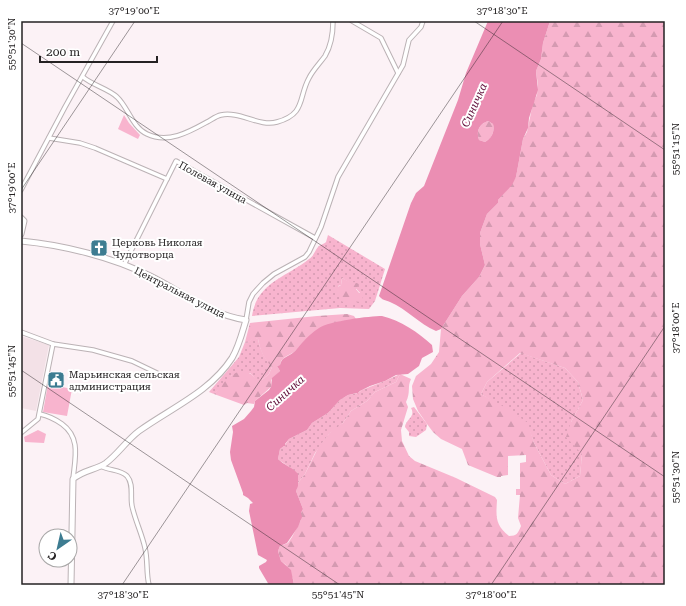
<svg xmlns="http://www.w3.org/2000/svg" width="686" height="606" font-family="'Roboto Serif',serif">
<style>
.built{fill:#f3e1e7}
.grass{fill:url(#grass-dots);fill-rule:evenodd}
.forest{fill:url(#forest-firs);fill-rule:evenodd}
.green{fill:#f8b4ce}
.water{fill:#eb8eb3;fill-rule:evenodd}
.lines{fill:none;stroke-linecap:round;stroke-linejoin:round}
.street-casing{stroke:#bbb2b5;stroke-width:5.5}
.secondary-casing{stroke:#bbb2b5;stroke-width:7}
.street{stroke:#fff;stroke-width:3.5}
.secondary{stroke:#fff;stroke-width:5}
.ticks{fill:none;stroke:#252223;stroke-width:1;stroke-opacity:0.45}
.labels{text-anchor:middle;stroke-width:4;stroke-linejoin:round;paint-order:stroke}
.street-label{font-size:10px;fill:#252223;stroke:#fff}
.poi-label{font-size:10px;fill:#252223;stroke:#fff;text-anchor:start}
.water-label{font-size:11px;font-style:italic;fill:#5e0b37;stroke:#fff}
.neatline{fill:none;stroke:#252223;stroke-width:1.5}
.ticks-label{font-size:10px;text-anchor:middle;fill:#252223}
</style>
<defs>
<pattern id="grass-dots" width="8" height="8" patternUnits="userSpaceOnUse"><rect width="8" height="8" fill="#f8b4ce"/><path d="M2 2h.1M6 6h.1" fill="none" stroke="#d49ab1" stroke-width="1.8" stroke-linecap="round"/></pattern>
<pattern id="forest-firs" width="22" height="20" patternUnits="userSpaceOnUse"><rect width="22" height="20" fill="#f8b4ce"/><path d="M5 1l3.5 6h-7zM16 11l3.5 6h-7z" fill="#d49ab1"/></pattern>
</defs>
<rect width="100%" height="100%" fill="#fcf2f6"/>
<polygon class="built" points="21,336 49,345 36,411 21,408"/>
<g class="grass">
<path d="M328 235 385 269 375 301 369 309 340 308 252 316C257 282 287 277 309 259 314 256 315 250 318 247 321 244 324 244 326 242ZM342 278 352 284 360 293H341L338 286 341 285Z"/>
<path d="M254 337 258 339C260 350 265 359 272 367L269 374 262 380H257L250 373 232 375 214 394 209 392 239 357 245 342 247 343Z"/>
<polygon points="521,353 565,368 578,382 583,400 571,422 582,454 580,476 565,484 551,475 534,443 527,423 481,394 487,382"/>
<path d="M400 374 396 382 375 392 367 401 351 411 343 423 330 433 315 453 305 474 298 483C297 478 293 470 289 467 286 464 281 462 278 459L280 449 284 446 286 447 285 445 289 439 307 430 312 423 328 413 340 400 348 395 358 393 362 390 385 381Z"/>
<path d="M414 407 427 424 426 430 416 437 409 436V432L405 427C406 419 416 417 411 408Z"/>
</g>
<g class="forest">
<path d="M550 21H665V585H294L293 579 286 565 281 561 278 551 280 546 288 543 292 537 301 520V513L303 509 296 491 298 483 305 474 318 448 333 429 343 423 351 411 367 401 375 392 396 382 400 374 411 379C407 387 411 392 406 402L408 407 401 430 402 441 409 456 415 461 456 478 495 497 497 500C496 517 495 525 509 536 517 536 518 533 521 526L518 518 520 495H516V489H520V463L526 462V455L508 456V475L501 476V477H497L468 465 462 449 441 439 433 432 427 424 418 411 413 399 412 386 416 376 431 364 439 352 441 329 462 296 479 277 485 265 480 244V233L487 214 498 203V200L506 191 516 177 523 139 527 132 533 103 537 95 538 85 536 71 541 59 543 43ZM520 353 565 368 578 382 583 400 571 422 566 437 582 454 580 476 565 484 551 475 534 443 528 423 506 408 481 394 487 382Z"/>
<path d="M488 121 493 124C495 131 492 138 485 142L479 140C476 131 479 124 488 121Z"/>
<polygon points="342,278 352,283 354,282 359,284 356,289 363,298 362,301 348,304 341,301 339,296 341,293 336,293 335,290 336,288 341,285"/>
<path d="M347 314 354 316 356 319 334 323 305 340 294 352 285 357 281 361 280 365 277 366 280 371 271 380V387L255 401 254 404 247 403 244 405 214 394C222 385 235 365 249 373 254 376 255 379 262 380L269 374 272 367C264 359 260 350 258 339L254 338 247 343 245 342 250 323 317 316Z"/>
</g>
<g class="green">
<polygon points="124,115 129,123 140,135 138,139 118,129"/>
<polygon points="48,384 72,389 67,416 43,412"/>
<polygon points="38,430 46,434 44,443 25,442 24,437"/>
</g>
<g class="water">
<path d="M488 21H550L543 43 541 59 536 71 538 90 529 118 528 128 523 139 516 177 512 185 498 200V203L487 214 480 233V244L485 265 479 277 462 296 441 329 436 331C419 324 407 309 390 302 385 300 382 300 379 296L411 203 416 193 424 186 458 100 466 73ZM488 121 493 124C495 131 492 138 485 142L479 140C476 131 479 124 488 121Z"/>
<path d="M382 316C400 320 419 333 432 345L433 352 422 358 419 366 408 374 396 375 385 381 370 386 360 391 358 393 359 395 357 393 348 395 340 400 328 413 312 423 307 430 289 439 285 444 286 447 284 446 280 449 278 459C284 465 292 467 298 474V486L296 491 303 509 301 513 302 517 298 527 287 543 280 546 278 551 281 561 291 570C292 576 293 579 294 585H269L259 568V566L266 562 267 560 258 555 249 511 250 504 253 503 248 498 243 495V493L231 460 230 452 233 432 232 426 244 419 251 411 254 407 255 401 269 390 271 387 272 378 280 371 277 366 280 365C282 356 289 357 295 351 297 349 299 346 301 344 306 338 313 332 319 328 329 321 370 316 382 316Z"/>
</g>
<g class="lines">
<g class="street-casing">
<g id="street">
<polyline points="352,21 381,38 398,73"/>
<path d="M83 77C92 85 109 89 117 97 128 107 132 127 147 134 168 144 189 132 207 122 211 120 216 116 221 115 240 111 259 127 277 122 306 114 298 98 309 78 313 70 320 63 325 56 331 46 333 32 333 21"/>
<polyline points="49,138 80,143 95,148 167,179 176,161 315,238"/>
<polyline points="21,190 65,107 113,21"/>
<polyline points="124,265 167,179"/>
<polyline points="246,320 249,302 253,294 263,283 274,274 305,257 309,252 321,227 338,177 403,65 409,40 421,27 423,21"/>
<polyline points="21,332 53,344 93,350 132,361 157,373"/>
<path d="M40 414C49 416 55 419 62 424 81 438 75 458 73 479"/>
<polyline points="21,433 38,419 53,344"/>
<path d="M101 466C109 471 120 469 127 476 134 484 130 497 132 506 135 520 142 534 145 548 148 560 146 573 149 585"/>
</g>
</g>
<g class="secondary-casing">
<g id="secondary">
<polyline points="21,218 24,221 21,234"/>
<path d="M21 241C63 245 112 257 150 276 181 291 210 315 246 320 242 333 239 346 232 358 210 392 171 408 139 431 127 440 118 454 106 463 96 470 83 470 73 479L71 585"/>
</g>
</g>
<use href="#street" class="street"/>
<use href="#secondary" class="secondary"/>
</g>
<path class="ticks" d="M474 21 665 150M21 43 665 477M21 190 135 21M21 370 340 585M122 585 503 21M491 585 665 326"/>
<defs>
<g id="church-square" transform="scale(0.9)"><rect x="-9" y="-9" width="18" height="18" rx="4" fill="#3d7c91" stroke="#fff"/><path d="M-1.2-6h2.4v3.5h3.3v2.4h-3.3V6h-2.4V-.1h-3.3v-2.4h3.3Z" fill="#fff"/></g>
<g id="civic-square" transform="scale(0.9)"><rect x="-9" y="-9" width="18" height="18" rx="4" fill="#3d7c91" stroke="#fff"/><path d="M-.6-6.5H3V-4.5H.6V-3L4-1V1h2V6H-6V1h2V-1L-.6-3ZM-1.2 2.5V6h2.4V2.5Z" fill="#fff"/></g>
</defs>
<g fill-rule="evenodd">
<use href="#church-square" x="99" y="248"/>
<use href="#civic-square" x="56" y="380"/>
</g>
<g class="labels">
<g class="street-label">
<text transform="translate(213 182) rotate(29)" y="4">Полевая улица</text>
<text transform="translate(180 292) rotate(27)" y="4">Центральная улица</text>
</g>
<g class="poi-label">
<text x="112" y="246">Церковь Николая<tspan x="112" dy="12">Чудотворца</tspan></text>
<text x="69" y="378">Марьинская сельская<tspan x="69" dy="12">администрация</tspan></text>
</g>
<g class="water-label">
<text transform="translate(474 105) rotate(-66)" y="4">Синичка</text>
<text transform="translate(285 393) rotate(-42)" y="4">Синичка</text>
</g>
</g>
<rect width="686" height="606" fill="none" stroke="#ffffff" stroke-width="44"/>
<g transform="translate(58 548) rotate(214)"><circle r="19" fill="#ffffff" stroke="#a8a7a7"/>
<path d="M0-3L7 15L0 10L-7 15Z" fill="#3d7c91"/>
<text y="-6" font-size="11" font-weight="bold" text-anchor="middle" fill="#252223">С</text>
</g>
<path d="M40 56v6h117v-6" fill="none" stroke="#252223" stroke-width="2"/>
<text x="46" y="56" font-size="12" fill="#252223" stroke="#ffffff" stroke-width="3" paint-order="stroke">200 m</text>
<rect x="22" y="22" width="642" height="562" class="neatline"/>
<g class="ticks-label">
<text x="134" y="14">37°19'00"E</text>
<text x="502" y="14">37°18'30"E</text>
<text transform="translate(11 44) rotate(-90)" y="4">55°51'30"N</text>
<text transform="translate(675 149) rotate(-90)" y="4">55°51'15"N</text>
<text transform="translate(11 188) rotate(-90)" y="4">37°19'00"E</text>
<text transform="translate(675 328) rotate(-90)" y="4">37°18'00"E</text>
<text transform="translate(11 371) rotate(-90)" y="4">55°51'45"N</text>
<text transform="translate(675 477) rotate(-90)" y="4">55°51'30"N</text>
<text x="123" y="598">37°18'30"E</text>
<text x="338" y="598">55°51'45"N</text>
<text x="491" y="598">37°18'00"E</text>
</g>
</svg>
